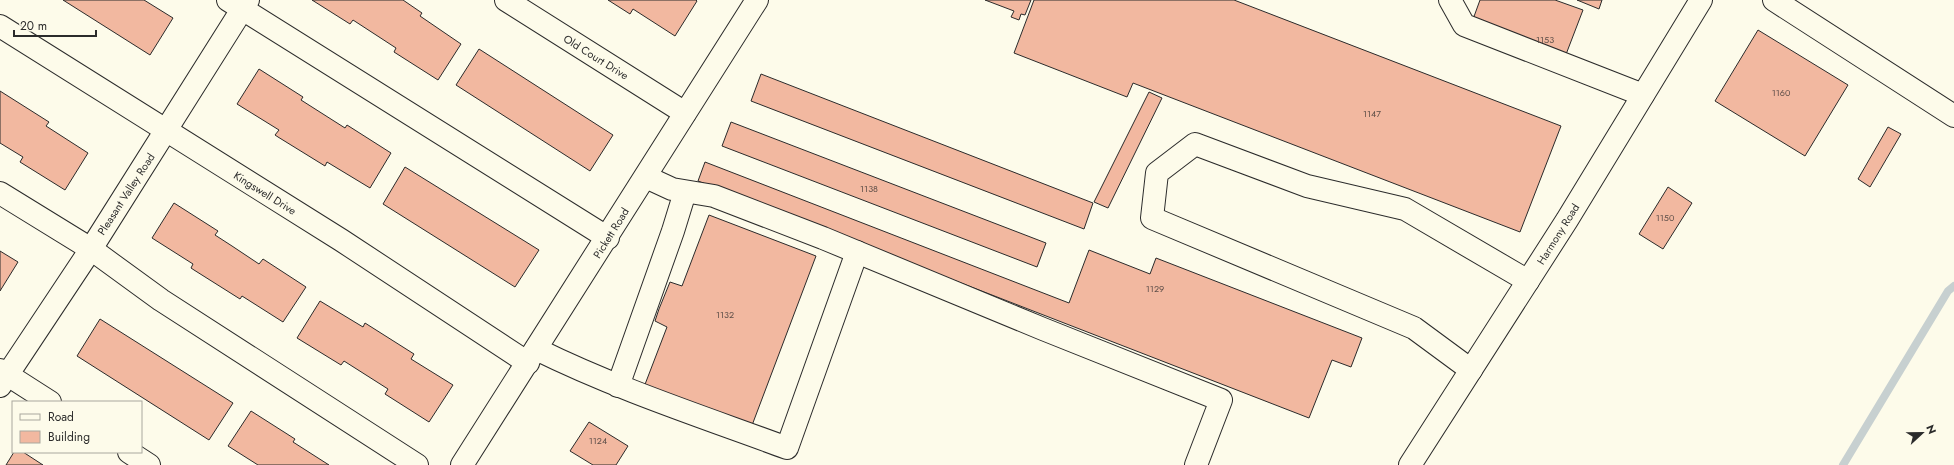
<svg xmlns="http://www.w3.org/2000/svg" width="1954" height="465" font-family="Jost,sans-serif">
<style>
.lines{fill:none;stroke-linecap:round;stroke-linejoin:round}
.stream{stroke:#c7d0d0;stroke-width:8}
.building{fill:#f2b8a0;stroke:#2b2b2b}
.minor-casing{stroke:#2b2b2b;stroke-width:24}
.minor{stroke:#fdfbea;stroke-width:22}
.labels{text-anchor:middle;stroke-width:3;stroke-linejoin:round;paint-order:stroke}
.number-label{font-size:9px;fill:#5d4e48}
.street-label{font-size:11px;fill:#2b2b2b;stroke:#fdfbea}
</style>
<rect width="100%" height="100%" fill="#fdfbea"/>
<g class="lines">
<polyline class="stream" points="1843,465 1948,291 1954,286"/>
</g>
<g class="building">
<polygon points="63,0 144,0 173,18 150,55"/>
<polygon points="312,0 403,0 422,13 420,16 461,44 438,80 394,52 396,48 353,20 350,24"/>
<polygon points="608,0 696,0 697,1 675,36 633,9 630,14"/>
<polygon points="985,0 1031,0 1025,15 1021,14 1019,20 1011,17 1014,11"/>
<polygon points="1034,0 1234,0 1561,126 1520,232 1133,83 1127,97 1014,53"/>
<polygon points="1480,0 1555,0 1583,10 1565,57 1472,22"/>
<polygon points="1577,0 1602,0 1599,9"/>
<polygon points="1758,30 1848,85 1805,156 1715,101"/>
<polygon points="479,49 613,135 590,171 456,85"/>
<polygon points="259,69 303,97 301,100 345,128 347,125 391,153 370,188 327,162 325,166 278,137 275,135 279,130 237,104"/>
<polygon points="761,74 1093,203 1084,229 751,101"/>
<polygon points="0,91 49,122 46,126 88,153 65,190 20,162 23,157 0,143"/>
<polygon points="1149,92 1162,98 1108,208 1094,202"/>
<polygon points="731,122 1046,243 1037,267 722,146"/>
<polygon points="1888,127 1901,134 1870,187 1858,179"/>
<polygon points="705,162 1069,303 1089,250 1150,274 1156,258 1362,338 1351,367 1332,360 1309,418 698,181"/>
<polygon points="405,167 539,250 515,287 383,204"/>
<polygon points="1668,187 1692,203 1663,249 1639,234"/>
<polygon points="174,203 218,231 215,235 232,246 259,264 263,259 306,287 283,322 242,296 240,299 194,270 191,268 193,264 152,238"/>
<polygon points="709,215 816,256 751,428 644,387 667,327 655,321 659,309 670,282 682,286"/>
<polygon points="0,251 18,262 0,291"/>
<polygon points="320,301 363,327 365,323 414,354 411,359 453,385 429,422 385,394 388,389 344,361 341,365 297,338"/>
<polygon points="100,319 233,403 209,440 77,356"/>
<polygon points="251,411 295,439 293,442 329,465 258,465 228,446"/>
<polygon points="589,422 628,446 616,465 593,465 570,451"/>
<polygon points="14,452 23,452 43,465 6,465"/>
</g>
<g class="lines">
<g class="minor-casing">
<g id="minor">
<polyline points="228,0 608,238"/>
<polyline points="506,0 685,113"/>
<polyline points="1450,0 1464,25 1643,95"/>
<polyline points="1774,0 1954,116"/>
<polyline points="0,26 341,240 528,363"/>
<polyline points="646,177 672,189 714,196 823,238 1043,329 1221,400 1196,465"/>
<polyline points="0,193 91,249 161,300 417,465"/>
<path d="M536 349C617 389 703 417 787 448L857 252"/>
<polyline points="0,370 50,402"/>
<polyline points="1471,370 1414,328 1152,218 1157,173 1195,144 1307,186 1405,209 1528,281"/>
<polyline points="0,386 91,249 248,0"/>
<polyline points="618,386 673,231 685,192"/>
<polyline points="129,452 149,465"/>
<polyline points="462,465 757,0"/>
<polyline points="1410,465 1567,220 1701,0"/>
</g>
</g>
<use href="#minor" class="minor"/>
</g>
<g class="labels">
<g class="number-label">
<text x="1545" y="43">1153</text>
<text x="1781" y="96">1160</text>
<text x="1372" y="117">1147</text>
<text x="869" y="192">1138</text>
<text x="1665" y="221">1150</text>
<text x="1155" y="292">1129</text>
<text x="725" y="318">1132</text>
<text x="598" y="444">1124</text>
</g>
<g class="street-label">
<text transform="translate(596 57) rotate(32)" y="4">Old Court Drive</text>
<text transform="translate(265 193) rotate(32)" y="4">Kingswell Drive</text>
<text transform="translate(126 194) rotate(-57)" y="4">Pleasant Valley Road</text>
<text transform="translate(611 233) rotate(-58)" y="4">Pickett Road</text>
<text transform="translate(1558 234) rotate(-58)" y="4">Harmony Road</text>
</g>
</g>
<rect x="12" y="401" width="130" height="52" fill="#fdfbea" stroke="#a9a89e"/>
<rect x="20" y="414" width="20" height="6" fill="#fdfbea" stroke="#a9a89e"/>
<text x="48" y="421" font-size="12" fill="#2b2b2b">Road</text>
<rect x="20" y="431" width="20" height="12" fill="#f2b8a0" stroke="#a9a89e"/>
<text x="48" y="441" font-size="12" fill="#2b2b2b">Building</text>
<g transform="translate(1922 433) rotate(68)" stroke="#fdfbea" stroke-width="3" paint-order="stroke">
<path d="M0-3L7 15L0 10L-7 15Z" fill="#2b2b2b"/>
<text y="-6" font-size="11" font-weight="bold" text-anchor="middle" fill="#2b2b2b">N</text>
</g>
<path d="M14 30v6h82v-6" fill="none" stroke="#2b2b2b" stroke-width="2"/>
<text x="20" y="30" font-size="12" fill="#2b2b2b" stroke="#fdfbea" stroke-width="3" paint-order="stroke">20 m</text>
</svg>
